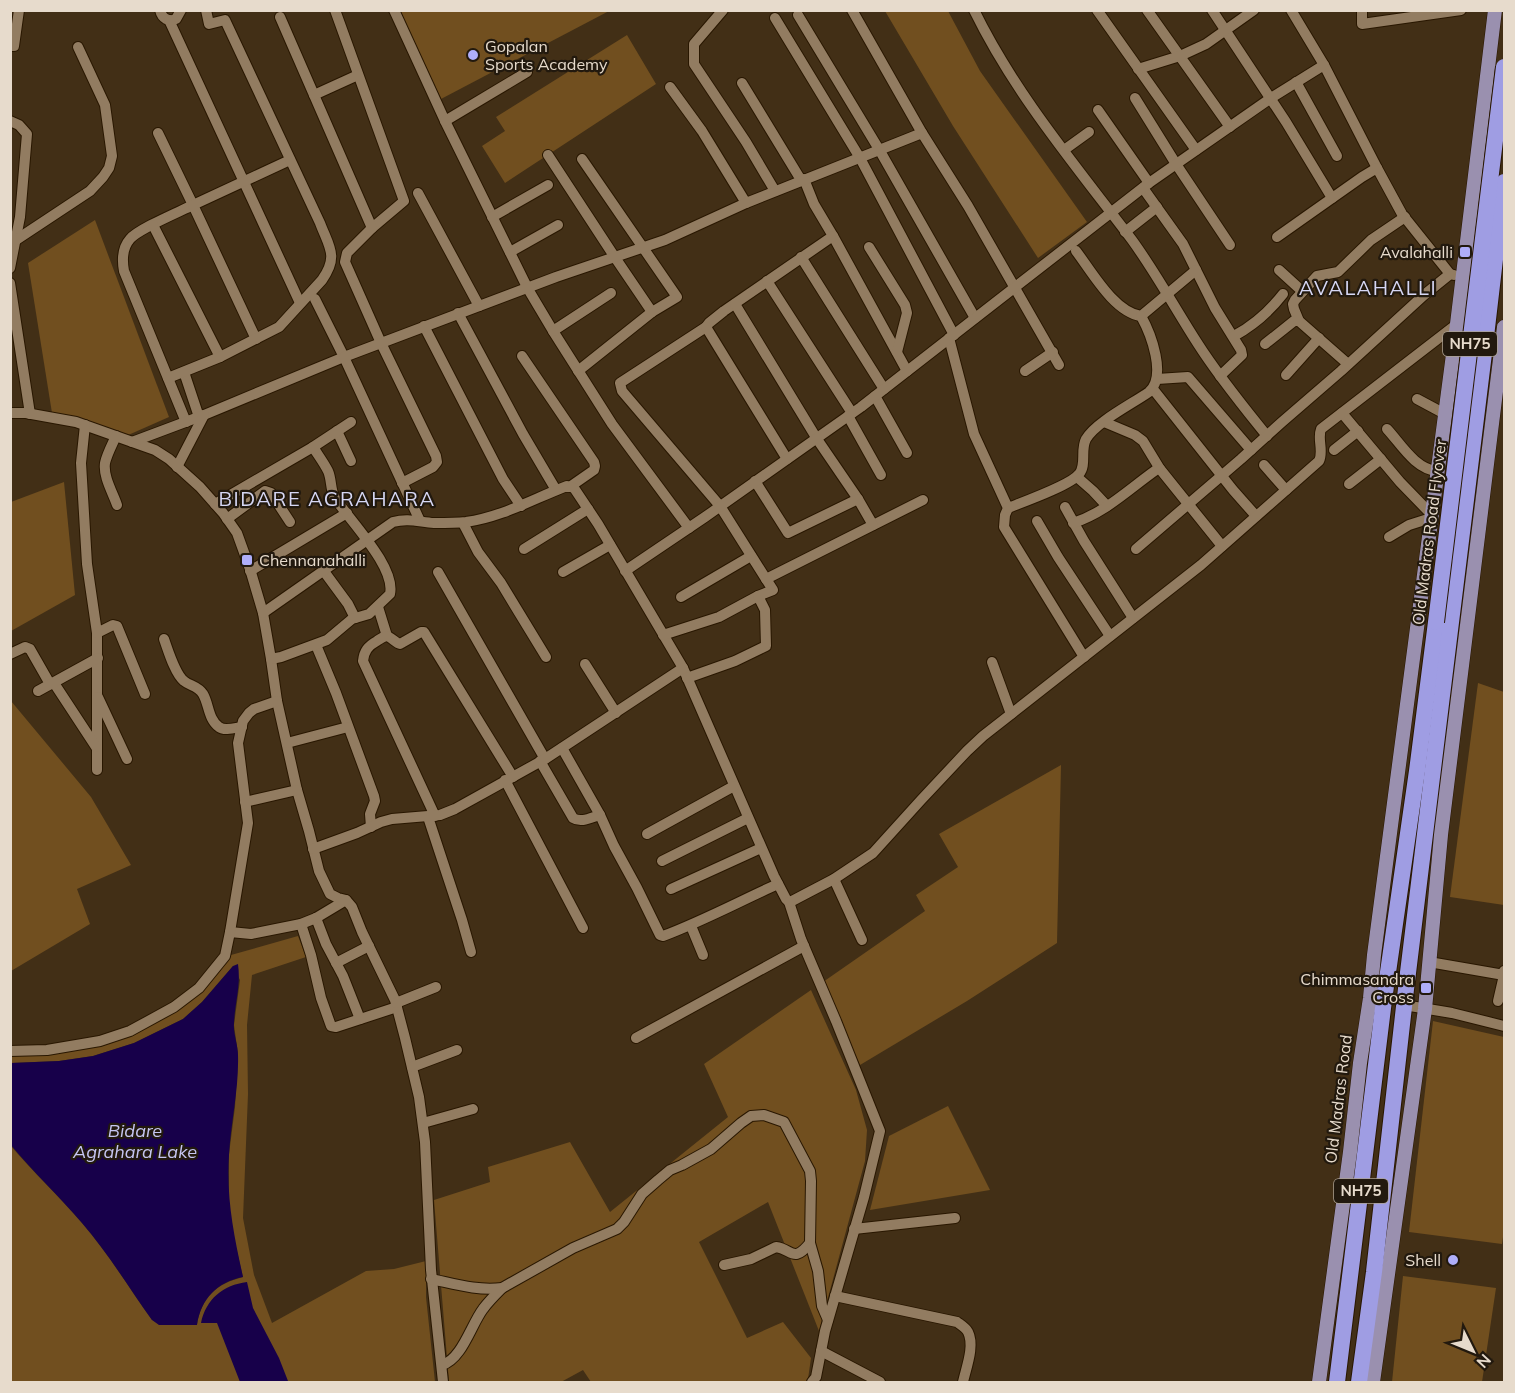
<svg xmlns="http://www.w3.org/2000/svg" width="1515" height="1393" font-family="Mulish,sans-serif">
<style>
.green{fill:#714f1f}
.water{fill:#17004a}
.lines{fill:none;stroke-linecap:round;stroke-linejoin:round}
.minor-casing{stroke:#291700;stroke-width:12}
.major-casing{stroke:#291700;stroke-width:15}
.highway-casing{stroke:#291700;stroke-width:18}
.minor{stroke:#927c61;stroke-width:10}
.major{stroke:#9a90af;stroke-width:14}
.highway{stroke:#9f9de3;stroke-width:16}
.highway-bridge-casing{stroke:#291700;stroke-width:18;stroke-linecap:butt}
.highway-bridge{stroke:#9f9de3;stroke-width:16}
.poi-dot{fill:#afaefa;stroke:#22190e;stroke-width:2}
.labels{text-anchor:middle;stroke-width:4.5;stroke-linejoin:round;paint-order:stroke}
.shield{fill:#22190e;stroke:#aca193;stroke-width:1.5}
.shield-label{font-size:15px;font-weight:bold;fill:#e7dbcc}
.poi-label{font-size:16px;fill:#e7dbcc;stroke:#22190e;text-anchor:end}
.street-label{font-size:16px;fill:#e7dbcc;stroke:#22190e}
.water-label{font-size:18px;font-style:italic;fill:#c5c5f1;stroke:#22190e}
.quarter-label{font-size:20px;letter-spacing:1.5px;fill:#d6d7f4;stroke:#22190e}
</style>
<rect width="100%" height="100%" fill="#422f16"/>
<g class="green">
<polygon points="400,11 609,11 441,99"/>
<polygon points="885,11 948,11 980,71 1087,222 1038,258 953,126"/>
<polygon points="627,35 656,84 505,183 482,146 505,131 496,117"/>
<polygon points="95,220 169,417 126,436 52,413 28,263"/>
<polygon points="64,482 75,595 11,631 11,502"/>
<polygon points="1478,683 1504,692 1504,905 1450,897"/>
<polygon points="11,701 91,797 131,865 77,889 90,924 11,971"/>
<polygon points="1061,765 1057,943 967,1001 860,1065 823,982 925,911 916,895 958,867 939,834"/>
<path d="M298 936 306 957 252 975 247 1025 248 1094 243 1218 254 1275 272 1323 366 1271 394 1269 426 1261V1297L435 1382H11L10 1145C33 1172 59 1196 82 1223 108 1253 129 1288 152 1320L197 1324C202 1297 216 1284 243 1277L232 1230 229 1202V1154L235 1107 238 1054 234 1025 240 980 233 966 202 1002 183 1019 134 1043 93 1056 59 1061 11 1063V1054L51 1053 89 1048 131 1035 200 993 231 955Z"/>
<polygon points="811,990 856,1090 867,1130 865,1161 819,1331 768,1202 699,1242 747,1338 783,1322 811,1358 808,1379 806,1382 591,1382 583,1370 561,1382 449,1382 434,1200 490,1182 488,1167 570,1142 610,1212 728,1117 704,1064"/>
<polygon points="1433,1021 1504,1037 1504,1230 1502,1244 1409,1232"/>
<polygon points="948,1106 990,1190 870,1210 889,1136"/>
<polygon points="1403,1276 1496,1288 1482,1382 1392,1382"/>
</g>
<g class="water">
<path d="M238 964C241 986 235 1002 234 1023 233 1034 238 1044 238 1055 239 1089 231 1121 229 1155 226 1197 234 1236 243 1277 217 1282 201 1299 197 1325H159L152 1320C129 1288 108 1253 82 1223 59 1196 33 1172 11 1145V1063L59 1061 93 1056 134 1043 183 1019 202 1002 233 966Z"/>
<path d="M247 1282 253 1308 279 1358 288 1381 284 1382H240L217 1323H201C206 1299 223 1285 247 1282Z"/>
</g>
<g class="lines">
<g class="minor-casing">
<g id="minor">
<path d="M160 10C162 19 169 22 176 19L181 10"/>
<polyline points="335,10 404,201 372,228"/>
<polyline points="394,10 445,121 528,289 553,331 612,424 689,528"/>
<polyline points="723,10 694,44 694,64 746,142 775,191"/>
<polyline points="852,10 922,133 968,206 1059,365"/>
<path d="M974 10C1015 94 1076 166 1132 240 1156 273 1176 310 1198 344 1219 377 1243 406 1267 436"/>
<polyline points="1097,10 1196,150"/>
<polyline points="1147,10 1230,127"/>
<polyline points="1212,10 1286,122 1332,198"/>
<polyline points="1291,10 1324,65 1377,168 1402,214 1450,274 1454,275"/>
<polyline points="1362,10 1362,24 1461,10"/>
<polyline points="798,15 880,151 975,318"/>
<polyline points="280,17 372,228 347,253 345,262 381,343 436,456 437,462 433,467 402,483"/>
<polyline points="775,18 860,158 954,335"/>
<polyline points="169,20 300,303"/>
<polyline points="10,46 14,46 19,10"/>
<polyline points="1138,69 1180,56 1206,44 1254,10"/>
<polyline points="1296,82 1337,156"/>
<polyline points="742,83 801,180"/>
<polyline points="670,87 702,131 746,203"/>
<polyline points="314,95 358,75"/>
<polyline points="1135,98 1176,164 1230,245"/>
<polyline points="1098,110 1149,183"/>
<polyline points="10,121 19,125 27,134 20,217 10,268"/>
<polyline points="445,121 527,72"/>
<path d="M158 133 193 205C179 212 138 229 130 239 122 248 122 260 124 271L186 422"/>
<polyline points="1064,150 1089,132"/>
<polyline points="548,155 614,256 652,312"/>
<polyline points="804,179 814,204 833,236 907,371"/>
<polyline points="1143,188 1183,244 1215,308 1241,350 1242,355 1220,376"/>
<polyline points="418,193 479,306"/>
<polyline points="492,217 548,185"/>
<polyline points="153,225 220,357"/>
<polyline points="1125,232 1157,207"/>
<polyline points="833,236 724,311 709,323 706,327 620,383 622,391 720,506 766,579 923,500"/>
<polyline points="1277,237 1362,177 1377,168"/>
<polyline points="16,240 90,191 103,177 109,168 112,156 105,105 78,47"/>
<polyline points="869,247 905,305 907,313 897,352"/>
<path d="M1076 251C1092 272 1114 312 1141 316L1196 270"/>
<polyline points="510,252 558,225"/>
<polyline points="801,257 884,389"/>
<polyline points="1279,270 1302,291"/>
<polyline points="767,281 852,413"/>
<polyline points="10,283 30,414"/>
<polyline points="735,304 817,439 858,499 873,525"/>
<polyline points="458,313 523,434 556,490"/>
<polyline points="424,326 503,479 521,506"/>
<polyline points="706,327 787,459"/>
<polyline points="553,331 611,293"/>
<path d="M1234 336C1254 325 1269 312 1283 294"/>
<polyline points="949,338 974,434 1008,508 1005,515 1004,527 1084,657"/>
<polyline points="256,339 193,205 290,160"/>
<polyline points="1265,344 1294,321 1299,321"/>
<polyline points="522,356 594,462 595,466 594,470 571,486"/>
<polyline points="1348,364 1299,321 1294,309 1293,304 1295,300 1317,276 1338,272 1371,240 1405,217"/>
<polyline points="578,371 652,312 677,297 582,159"/>
<polyline points="1025,371 1053,352"/>
<polyline points="184,372 199,417"/>
<polyline points="1286,375 1319,338"/>
<path d="M168 378 220 357 279 327 322 280C339 256 329 247 320 223L225 20 209 24 206 10"/>
<polyline points="1157,379 1188,377 1251,450"/>
<polyline points="1153,389 1233,490 1256,516"/>
<polyline points="875,396 907,453"/>
<polyline points="1417,399 1445,414"/>
<polyline points="10,413 26,413 76,422 155,450 169,459 200,487 223,513 237,533 250,569 263,613 271,659 277,701 297,790 309,831 319,871 330,894 338,898 346,900 352,907 362,932 395,1000 405,1038 419,1097 425,1142 431,1270 443,1382"/>
<polyline points="1342,413 1400,482 1432,515"/>
<polyline points="848,416 881,475"/>
<polyline points="1104,422 1135,435 1143,441 1160,469"/>
<polyline points="85,425 81,463 87,564 97,633 97,770"/>
<path d="M1387 429C1401 444 1415 469 1437 471"/>
<polyline points="337,431 351,461"/>
<path d="M116 436C112 445 107 454 105 463 103 477 113 493 117 505"/>
<polyline points="132,442 204,415 344,357 315,299"/>
<polyline points="1334,450 1358,431"/>
<polyline points="1264,465 1286,490"/>
<polyline points="177,467 204,415"/>
<polyline points="1077,477 1093,491 1107,506"/>
<polyline points="755,481 788,533 858,499"/>
<polyline points="1349,484 1381,459"/>
<polyline points="215,504 313,447"/>
<polyline points="1065,507 1084,541 1133,618"/>
<path d="M1008 508C1023 502 1071 485 1079 474 1087 465 1080 450 1086 439 1096 422 1132 404 1149 392 1167 376 1151 334 1141 316"/>
<polyline points="227,519 265,491 271,493 290,522"/>
<polyline points="420,521 344,357 556,277 665,240 746,203 922,133"/>
<polyline points="1037,521 1058,557 1110,636"/>
<polyline points="463,523 478,552 501,583 546,657"/>
<path d="M1073 523C1105 513 1129 489 1156 470L1160 469 1222 546"/>
<polyline points="1389,537 1409,525 1431,518"/>
<polyline points="524,549 588,509"/>
<polyline points="1136,549 1241,459 1282,422 1341,371 1424,295 1450,274"/>
<polyline points="323,570 348,604 355,618"/>
<polyline points="250,571 347,513"/>
<polyline points="625,571 705,517 861,407 1149,183 1271,98 1324,65"/>
<polyline points="438,572 545,759"/>
<polyline points="563,572 610,545"/>
<polyline points="681,597 751,556"/>
<polyline points="378,607 387,636"/>
<path d="M263 613 393 522C408 518 419 522 434 523 444 523 456 523 466 522 502 517 533 499 567 486L574 488 598 524 683 668 774 876 786 899 789 902 801 939 836 1021 880 1131 864 1197 825 1331 816 1377 812 1382"/>
<polyline points="97,633 113,625 117,626 145,694"/>
<polyline points="663,635 719,617 758,596"/>
<path d="M164 639C168 650 175 674 184 681 190 686 198 686 203 694 209 704 208 719 219 727 224 731 235 728 242 727"/>
<polyline points="316,645 336,693 374,796 375,801 370,814 371,827"/>
<polyline points="10,654 25,647 30,649 50,684"/>
<path d="M271 659 281 657 327 640 352 619 369 614 390 594C396 567 350 521 335 498 330 490 332 480 328 471 324 463 318 455 313 447L351 422"/>
<polyline points="992,662 1011,714"/>
<polyline points="585,664 616,713"/>
<polyline points="687,678 735,661 766,646 765,610 758,596 773,590 766,579"/>
<polyline points="54,683 96,747"/>
<polyline points="38,691 98,658"/>
<polyline points="98,697 127,759"/>
<polyline points="287,743 348,727"/>
<path d="M562 748 600 815 614 846 637 888 660 935 663 936C703 921 740 901 778 884"/>
<path d="M540 761 573 818C581 823 590 818 600 815"/>
<polyline points="505,780 583,928"/>
<polyline points="245,802 297,790"/>
<path d="M435 816 363 661C364 651 368 646 377 641 378 640 385 636 386 636 390 636 396 643 400 644L421 632H424L513 777"/>
<polyline points="428,817 462,920 471,952"/>
<polyline points="647,834 734,786"/>
<polyline points="313,849 357,833 381,822 392,819 440,815 455,809 545,759 683,668"/>
<polyline points="662,861 748,818"/>
<polyline points="834,879 862,940"/>
<polyline points="671,889 761,848"/>
<path d="M789 902 792 901 834 879 873 853 921 800 967 751 983 736 1201 565 1319 461C1324 451 1317 439 1321 429L1457 324"/>
<polyline points="316,918 326,944 343,976 360,1019"/>
<polyline points="301,924 311,955 321,998 331,1026 336,1027 397,1007"/>
<polyline points="691,926 703,955"/>
<polyline points="230,932 251,934 301,924 316,918 346,900"/>
<polyline points="1429,962 1504,975 1504,971"/>
<polyline points="336,963 369,946"/>
<polyline points="1498,1001 1504,975"/>
<polyline points="396,1003 436,987"/>
<polyline points="1404,1005 1452,1013 1504,1026"/>
<polyline points="636,1038 804,946"/>
<polyline points="10,1051 47,1050 100,1041 130,1031 174,1007 199,988 225,956 230,932 248,823 238,743 243,721 249,713 254,709 277,701"/>
<polyline points="412,1067 457,1050"/>
<polyline points="423,1123 473,1109"/>
<polyline points="854,1229 955,1218"/>
<polyline points="810,1243 818,1271 822,1306 828,1320"/>
<path d="M431 1279C455 1284 477 1291 502 1288L573 1248 617 1229 624 1222 642 1194 658 1180 670 1170 682 1165 711 1149 741 1123 751 1116 764 1115 784 1122 810 1171 811 1181 810 1243C793 1264 792 1249 776 1247L751 1259 724 1265"/>
<path d="M835 1296 957 1322C961 1325 966 1328 968 1332 975 1346 966 1368 963 1382"/>
<polyline points="821,1351 880,1382"/>
<path d="M442 1365C462 1359 471 1325 483 1309 488 1302 495 1295 502 1288"/>
</g>
</g>
<g class="major-casing">
<g id="major">
<polyline points="1319,1382 1350,1152 1360,1063 1370,998 1374,955 1457,324 1495,10"/>
<polyline points="1373,1382 1425,1009 1441,835 1504,327"/>
</g>
</g>
<g class="highway-casing">
<g id="highway">
<polyline points="1337,1382 1384,1000 1417,771 1436,622"/>
<polyline points="1359,1382 1374,1272 1406,989 1485,345"/>
</g>
</g>
<use href="#minor" class="minor"/>
<use href="#major" class="major"/>
<use href="#highway" class="highway"/>
<g class="highway-bridge-casing">
<g id="highway-bridge">
<polyline points="1485,345 1504,182"/>
<polyline points="1436,622 1504,67"/>
</g>
</g>
<use href="#highway-bridge" class="highway-bridge"/>
</g>
<g class="poi-dot">
<circle cx="473" cy="55" r="6"/>
<rect x="1459" y="246" width="12" height="12" rx="3"/>
<rect x="241" y="554" width="12" height="12" rx="3"/>
<rect x="1420" y="982" width="12" height="12" rx="3"/>
<circle cx="1453" cy="1260" r="6"/>
</g>
<g class="labels">
<g class="shield">
<rect x="1443" y="332" width="54" height="24" rx="4.5"/>
<rect x="1334" y="1179" width="54" height="24" rx="4.5"/>
</g>
<g class="shield-label">
<text x="1470" y="349">NH75</text>
<text x="1361" y="1196">NH75</text>
</g>
<g class="poi-label">
<text x="485" y="52" text-anchor="start">Gopalan<tspan x="485" dy="18">Sports Academy</tspan></text>
<text x="1453" y="258">Avalahalli</text>
<text x="259" y="566" text-anchor="start">Chennanahalli</text>
<text x="1414" y="985">Chimmasandra<tspan x="1414" dy="18">Cross</tspan></text>
<text x="1441" y="1266">Shell</text>
</g>
<g class="street-label">
<text transform="translate(1429 532) rotate(-83)" y="6">Old Madras Road Flyover</text>
<text transform="translate(1338 1099) rotate(-83)" y="6">Old Madras Road</text>
</g>
<g class="water-label">
<text x="135" y="1137">Bidare<tspan x="135" dy="21">Agrahara Lake</tspan></text>
</g>
<g class="quarter-label">
<text x="1368" y="295">AVALAHALLI</text>
<text x="327" y="506">BIDARE AGRAHARA</text>
</g>
</g>
<rect width="1515" height="1393" fill="none" stroke="#e7dbcc" stroke-width="24"/>
<g transform="translate(1473 1351) rotate(133)" stroke="#22190e" stroke-width="4.5" paint-order="stroke">
<path d="M0-4.5L10 22L0 15L-10 22Z" fill="#e7dbcc"/>
<text y="-9" font-size="16" font-weight="bold" text-anchor="middle" fill="#e7dbcc">N</text>
</g>
</svg>
